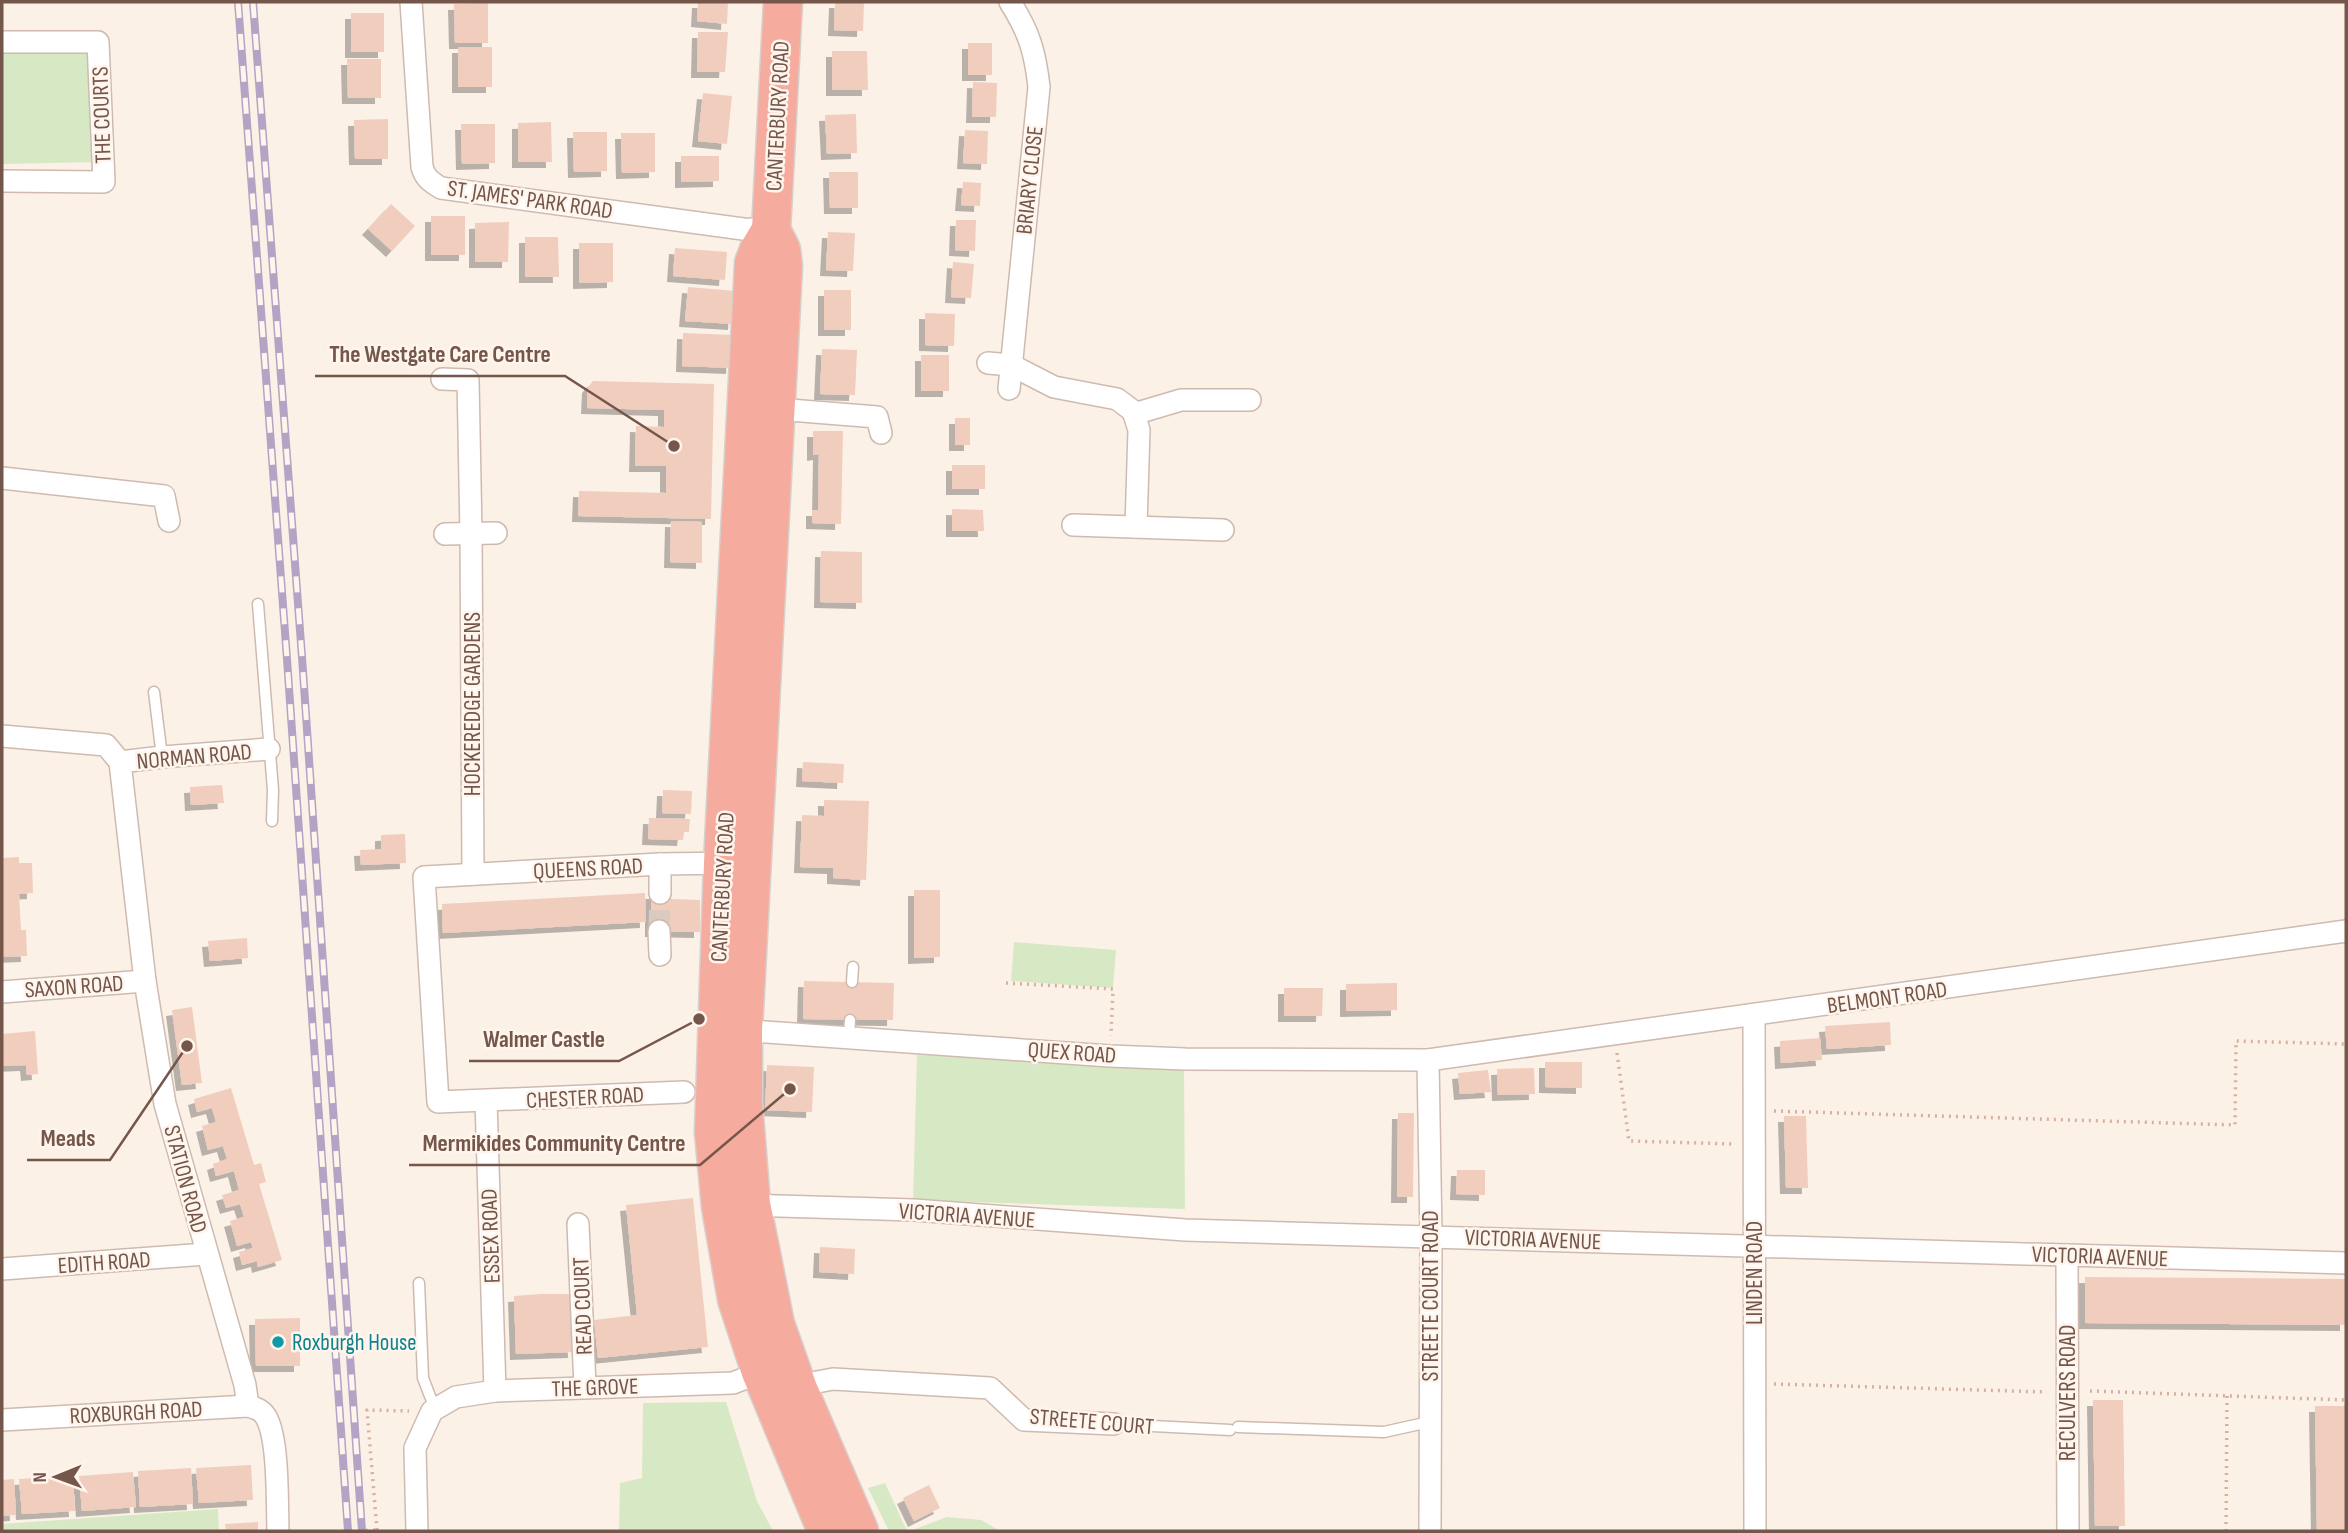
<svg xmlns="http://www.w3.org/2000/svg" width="2348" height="1533" font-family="'Sofia Sans Condensed',sans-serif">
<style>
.green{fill:#d7e9c4}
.building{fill:#f1cdbe;filter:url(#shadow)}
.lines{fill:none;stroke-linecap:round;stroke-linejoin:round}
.street-tunnel{stroke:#dacabf;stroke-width:21;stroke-dasharray:21 10;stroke-linecap:butt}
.lane-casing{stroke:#cfbaaf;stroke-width:13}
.street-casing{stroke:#cfbaaf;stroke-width:24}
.highway-casing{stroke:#d8d0cd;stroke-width:41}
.path{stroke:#d6b0a1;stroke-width:3.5;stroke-dasharray:2 5;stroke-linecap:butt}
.lane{stroke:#fff;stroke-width:10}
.street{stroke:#fff;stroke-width:21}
.highway{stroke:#f5ac9e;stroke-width:38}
.rail-casing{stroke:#b3a4c5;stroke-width:8}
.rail{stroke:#fff5ec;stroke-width:5;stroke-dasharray:16;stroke-linecap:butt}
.path-bridge{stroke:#d6b0a1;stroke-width:3.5;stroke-dasharray:2 5;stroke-linecap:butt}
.culture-dot{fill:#0f9aa8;stroke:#fff5ec;stroke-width:2.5}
.labels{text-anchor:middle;stroke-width:5;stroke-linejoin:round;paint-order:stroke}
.street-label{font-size:23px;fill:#74564b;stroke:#fff5ec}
.culture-label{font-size:23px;fill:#0d838f;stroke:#fff5ec;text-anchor:start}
.leader{fill:none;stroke:#74564b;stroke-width:2.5}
.callout-dot{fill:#74564b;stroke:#fff5ec;stroke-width:2.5}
.callout-label{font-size:24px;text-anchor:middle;font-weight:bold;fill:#74564b;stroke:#fff5ec;stroke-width:5;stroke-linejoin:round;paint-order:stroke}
</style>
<defs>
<filter id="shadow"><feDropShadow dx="-6" dy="6" stdDeviation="0" flood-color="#0004"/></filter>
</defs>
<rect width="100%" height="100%" fill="#fcf1e6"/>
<g class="green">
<polygon points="95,42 97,162 2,164 2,43"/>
<polygon points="1014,942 1116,950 1113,988 1011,981"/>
<polygon points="917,1055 1184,1063 1185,1209 913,1200"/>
<polygon points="726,1402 757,1501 773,1531 561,1531 619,1530 620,1483 642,1478 643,1403"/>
<polygon points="885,1483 907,1531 889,1531 868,1488"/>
<polygon points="218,1509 219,1531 2,1531 2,1524"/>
<polygon points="947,1517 981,1520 1000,1531 910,1531"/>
</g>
<g class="building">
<polygon points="698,2 728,2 727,24 697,21"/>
<polygon points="835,2 864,2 863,31 834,30"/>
<polygon points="488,3 488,43 455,43 454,4"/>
<rect x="351" y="13" width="33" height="39"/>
<polygon points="698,32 728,32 725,72 697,72"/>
<rect x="968" y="43" width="24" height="32"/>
<rect x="458" y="47" width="34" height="40"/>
<polygon points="832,51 867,51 868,90 832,90"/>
<polygon points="347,59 381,59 381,98 348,98"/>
<polygon points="973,82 997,83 996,117 972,117"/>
<polygon points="703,93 732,96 727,144 698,141"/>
<polygon points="856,114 857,153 827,154 825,115"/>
<polygon points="388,119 388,159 355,159 354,120"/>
<polygon points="551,122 552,162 518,162 518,123"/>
<polygon points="461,124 495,124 495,163 462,164"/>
<polygon points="965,130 988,131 987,164 963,163"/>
<polygon points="573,132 607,132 607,171 574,172"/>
<polygon points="621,133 655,133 655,172 622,173"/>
<polygon points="681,156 719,156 719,181 681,182"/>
<polygon points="829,172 858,172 858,208 830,208"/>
<polygon points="963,182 981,183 980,206 961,205"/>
<polygon points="391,204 415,226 392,251 368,229"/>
<rect x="431" y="216" width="34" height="39"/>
<polygon points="956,220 976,220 975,251 955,250"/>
<polygon points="509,222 508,262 475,262 475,223"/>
<polygon points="828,232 855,233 853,271 826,270"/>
<polygon points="525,237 558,237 559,277 525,277"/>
<polygon points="579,243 613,243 613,282 579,283"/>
<polygon points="675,248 727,252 725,280 673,276"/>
<polygon points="953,262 974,264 971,298 951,297"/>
<polygon points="688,287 736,291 734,324 685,321"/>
<rect x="824" y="290" width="27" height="40"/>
<polygon points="925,313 955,314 954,346 925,345"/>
<polygon points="683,333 734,335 732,368 682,366"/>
<polygon points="822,349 857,350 855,395 820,394"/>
<rect x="921" y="355" width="28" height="36"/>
<polygon points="593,381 714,384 711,519 578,516 579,491 666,493 666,466 635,466 636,426 664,427 664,410 587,408 588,387"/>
<rect x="955" y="418" width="15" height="27"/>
<polygon points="813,431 843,431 841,524 812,523 812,510 818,510 819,454 813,455"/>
<rect x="952" y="465" width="33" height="24"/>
<polygon points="952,509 983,510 984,531 952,531"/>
<polygon points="671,521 702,522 702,563 670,562"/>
<polygon points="821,551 862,552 862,603 820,602"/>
<polygon points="803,762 844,764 843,783 802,781"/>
<polygon points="222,785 224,803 191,805 190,787"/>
<polygon points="663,790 692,791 691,814 662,813"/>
<polygon points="824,800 869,801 866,880 833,878 833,868 800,867 802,815 824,816"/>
<polygon points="649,818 690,819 689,832 684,832 683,840 648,839"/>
<polygon points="405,834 406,863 361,865 360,850 381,849 381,835"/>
<polygon points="19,857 19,863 32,863 33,893 19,894 21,930 26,930 27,956 2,957 2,858"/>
<polygon points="914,890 940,890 940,957 914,958"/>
<polygon points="645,893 646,922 443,933 442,904"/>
<polygon points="651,893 672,893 671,899 700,900 700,932 651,931"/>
<polygon points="247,938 248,958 210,961 208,941"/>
<polygon points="804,981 894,983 893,1020 803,1019"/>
<polygon points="1397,983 1397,1010 1346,1011 1346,984"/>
<polygon points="1284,988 1323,988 1322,1016 1284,1016"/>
<polygon points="192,1007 202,1083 182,1085 172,1010"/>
<polygon points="1890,1022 1891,1045 1827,1049 1825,1026"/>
<polygon points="35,1031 38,1074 27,1075 26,1065 2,1066 2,1034"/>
<polygon points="1820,1038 1822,1060 1781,1063 1780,1041"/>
<polygon points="1545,1062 1582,1062 1582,1088 1545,1087"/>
<polygon points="767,1065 814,1067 812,1112 765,1110"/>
<polygon points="1534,1068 1535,1094 1498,1095 1497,1069"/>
<polygon points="1488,1070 1491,1092 1460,1094 1458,1073"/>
<polygon points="231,1088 254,1165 261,1163 266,1182 259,1184 282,1260 258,1267 257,1261 242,1265 239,1252 253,1248 251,1242 237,1246 230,1221 244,1217 242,1210 240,1204 226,1208 222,1195 239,1190 234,1171 216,1176 213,1164 227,1159 223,1146 208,1150 202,1126 216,1122 212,1108 197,1112 194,1099"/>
<polygon points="1398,1113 1414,1113 1413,1197 1397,1197"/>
<polygon points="1784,1116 1806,1116 1808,1188 1786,1188"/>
<polygon points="1457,1170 1485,1170 1485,1195 1456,1194"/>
<polygon points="693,1198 708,1347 598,1358 594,1320 637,1315 626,1205"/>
<polygon points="820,1247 855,1249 854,1274 819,1272"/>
<polygon points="2085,1277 2346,1279 2346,1325 2085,1323"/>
<polygon points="541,1294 572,1294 574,1352 516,1354 514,1296"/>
<polygon points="300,1318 300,1366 256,1366 255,1319"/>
<polygon points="2093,1400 2123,1400 2125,1526 2095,1526"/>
<polygon points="2315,1406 2346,1406 2346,1530 2317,1530"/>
<polygon points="251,1465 253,1500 199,1503 196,1468"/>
<polygon points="191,1468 193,1504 140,1507 138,1471"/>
<polygon points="133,1472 136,1507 82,1511 79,1476"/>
<polygon points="73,1476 75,1511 22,1514 19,1479"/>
<polygon points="14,1479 16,1515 2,1516 2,1480"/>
<polygon points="929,1485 940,1508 914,1521 903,1498"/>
<polygon points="258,1522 258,1531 226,1531 225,1524"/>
</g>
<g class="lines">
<polyline class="street-tunnel" points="659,931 660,893"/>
<g class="lane-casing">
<g id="lane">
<polyline points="258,604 273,790 272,821"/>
<polyline points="154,692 162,757"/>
<polyline points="852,982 853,967"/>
<polyline points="849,1036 850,1020"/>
<polyline points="419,1283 423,1378 435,1409"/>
<polyline points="1114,1424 1230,1430"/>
<polyline points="1238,1427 1384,1432 1429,1422"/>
</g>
</g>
<g class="street-casing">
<g id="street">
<path d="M411 2 422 167C425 178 431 182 441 188L743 229 771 230"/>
<polyline points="2,42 98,42 104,182 2,181"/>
<polyline points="988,363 1011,365 1054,387 1117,399 1133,411 1139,430 1136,527"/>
<polyline points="442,379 468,380 471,533 473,874"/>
<path d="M1009 389 1039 87C1035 51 1029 32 1010 2"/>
<polyline points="777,409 877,417 881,433"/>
<polyline points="1134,414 1181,400 1250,400"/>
<polyline points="2,478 164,496 169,521"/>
<polyline points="1073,525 1223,530"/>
<polyline points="445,534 496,533"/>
<polyline points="2,736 106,745 120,762 145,981 165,1104 245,1385 248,1406"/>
<polyline points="120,762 162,757 269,749"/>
<polyline points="660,893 660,864"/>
<polyline points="659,931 660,955"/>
<polyline points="2,992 145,981"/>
<polyline points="1754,1016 1755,1531"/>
<polyline points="736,1030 1110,1056 1185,1059 1428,1060 2346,931"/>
<polyline points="1428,1060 1431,1236 1430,1531"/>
<polyline points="684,1092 438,1102 424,877 660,864 733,863"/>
<polyline points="486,1101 495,1391"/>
<polyline points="744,1205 914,1210 1185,1230 2346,1263"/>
<polyline points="578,1224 585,1387"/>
<polyline points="2067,1255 2068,1531"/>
<polyline points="2,1269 206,1254"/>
<path d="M2 1420 248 1406C256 1408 262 1410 266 1417 279 1439 277 1504 278 1531"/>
<polyline points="417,1531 415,1448 432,1411 456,1397 495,1391 733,1383 761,1372 798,1389 817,1382 833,1379 990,1388 1024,1420 1114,1424"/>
</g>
</g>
<g class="highway-casing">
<g id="highway">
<polyline points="783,2 771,230 781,250 783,266 743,1030 743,1103 751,1204 775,1324 798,1389 859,1531"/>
<polyline points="771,230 759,250 754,263 723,863 714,1132 721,1207 737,1299 761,1372 827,1531"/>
</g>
</g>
<g class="path">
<polyline points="1006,983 1113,989 1111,1036"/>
<polyline points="1617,1053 1629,1141 1735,1144"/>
<polyline points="1774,1111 2235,1125 2236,1041 2346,1044"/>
<polyline points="1774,1384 2047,1392"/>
<polyline points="2090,1391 2346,1400"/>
<polyline points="377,1530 367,1410 409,1411"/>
<polyline points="2226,1531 2227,1396"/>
</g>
<use href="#lane" class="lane"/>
<use href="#street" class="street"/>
<use href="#highway" class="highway"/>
<g class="rail-casing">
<g id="rail">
<polyline points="238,2 287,659 348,1531"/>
<polyline points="253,2 302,657 362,1531"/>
</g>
</g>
<use href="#rail" class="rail"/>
<polyline class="path-bridge" points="359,1531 377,1530"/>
</g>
<circle class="culture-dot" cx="278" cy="1342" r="7"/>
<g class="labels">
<g class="street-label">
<text transform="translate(101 115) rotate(-92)" y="8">THE COURTS</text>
<text transform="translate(777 116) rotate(-87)" y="8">CANTERBURY ROAD</text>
<text transform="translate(1029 180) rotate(-84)" y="8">BRIARY CLOSE</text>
<text transform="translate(530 199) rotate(8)" y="8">ST. JAMES' PARK ROAD</text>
<text transform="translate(472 704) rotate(-90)" y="8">HOCKEREDGE GARDENS</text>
<text transform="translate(194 756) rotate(-5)" y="8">NORMAN ROAD</text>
<text transform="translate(588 868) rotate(-3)" y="8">QUEENS ROAD</text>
<text transform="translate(722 887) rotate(-87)" y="8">CANTERBURY ROAD</text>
<text transform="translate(74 986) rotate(-4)" y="8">SAXON ROAD</text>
<text transform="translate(1887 997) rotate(-8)" y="8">BELMONT ROAD</text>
<text transform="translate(1072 1052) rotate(4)" y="8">QUEX ROAD</text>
<text transform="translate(585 1097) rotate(-3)" y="8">CHESTER ROAD</text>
<text transform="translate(186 1179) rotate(75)" y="8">STATION ROAD</text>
<text transform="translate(967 1215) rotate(4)" y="8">VICTORIA AVENUE</text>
<text transform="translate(490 1236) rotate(-92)" y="8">ESSEX ROAD</text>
<text transform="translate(1533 1239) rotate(2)" y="8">VICTORIA AVENUE</text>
<text transform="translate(2100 1256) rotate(2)" y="8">VICTORIA AVENUE</text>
<text transform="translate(104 1262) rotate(-4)" y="8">EDITH ROAD</text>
<text transform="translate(1754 1273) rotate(-90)" y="8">LINDEN ROAD</text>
<text transform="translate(1430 1296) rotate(-90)" y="8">STREETE COURT ROAD</text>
<text transform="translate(582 1306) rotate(-92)" y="8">READ COURT</text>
<text transform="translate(595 1387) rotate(-2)" y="8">THE GROVE</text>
<text transform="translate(2067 1393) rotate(-90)" y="8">RECULVERS ROAD</text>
<text transform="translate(136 1412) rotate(-3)" y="8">ROXBURGH ROAD</text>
<text transform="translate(1092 1421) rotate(5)" y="8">STREETE COURT</text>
</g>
<g class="culture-label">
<text x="292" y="1350">Roxburgh House</text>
</g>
</g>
<path class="leader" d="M674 446L565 376H315M699 1019L619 1061H469M187 1046L110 1160H27M790 1089L700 1165H409"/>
<g class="callout-dot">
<circle cx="674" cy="446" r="7"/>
<circle cx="699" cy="1019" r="7"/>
<circle cx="187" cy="1046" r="7"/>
<circle cx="790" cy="1089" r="7"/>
</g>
<g class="callout-label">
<text x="440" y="362">The Westgate Care Centre</text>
<text x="544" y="1047">Walmer Castle</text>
<text x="68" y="1146">Meads</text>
<text x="554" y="1151">Mermikides Community Centre</text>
</g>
<rect width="2348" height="1533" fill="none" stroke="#74564b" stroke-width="7"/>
<g transform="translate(56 1477) rotate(269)" stroke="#fff5ec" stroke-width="5" paint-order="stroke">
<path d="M0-5L12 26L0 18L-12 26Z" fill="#74564b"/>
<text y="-10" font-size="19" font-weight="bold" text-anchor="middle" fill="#74564b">N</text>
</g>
</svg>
